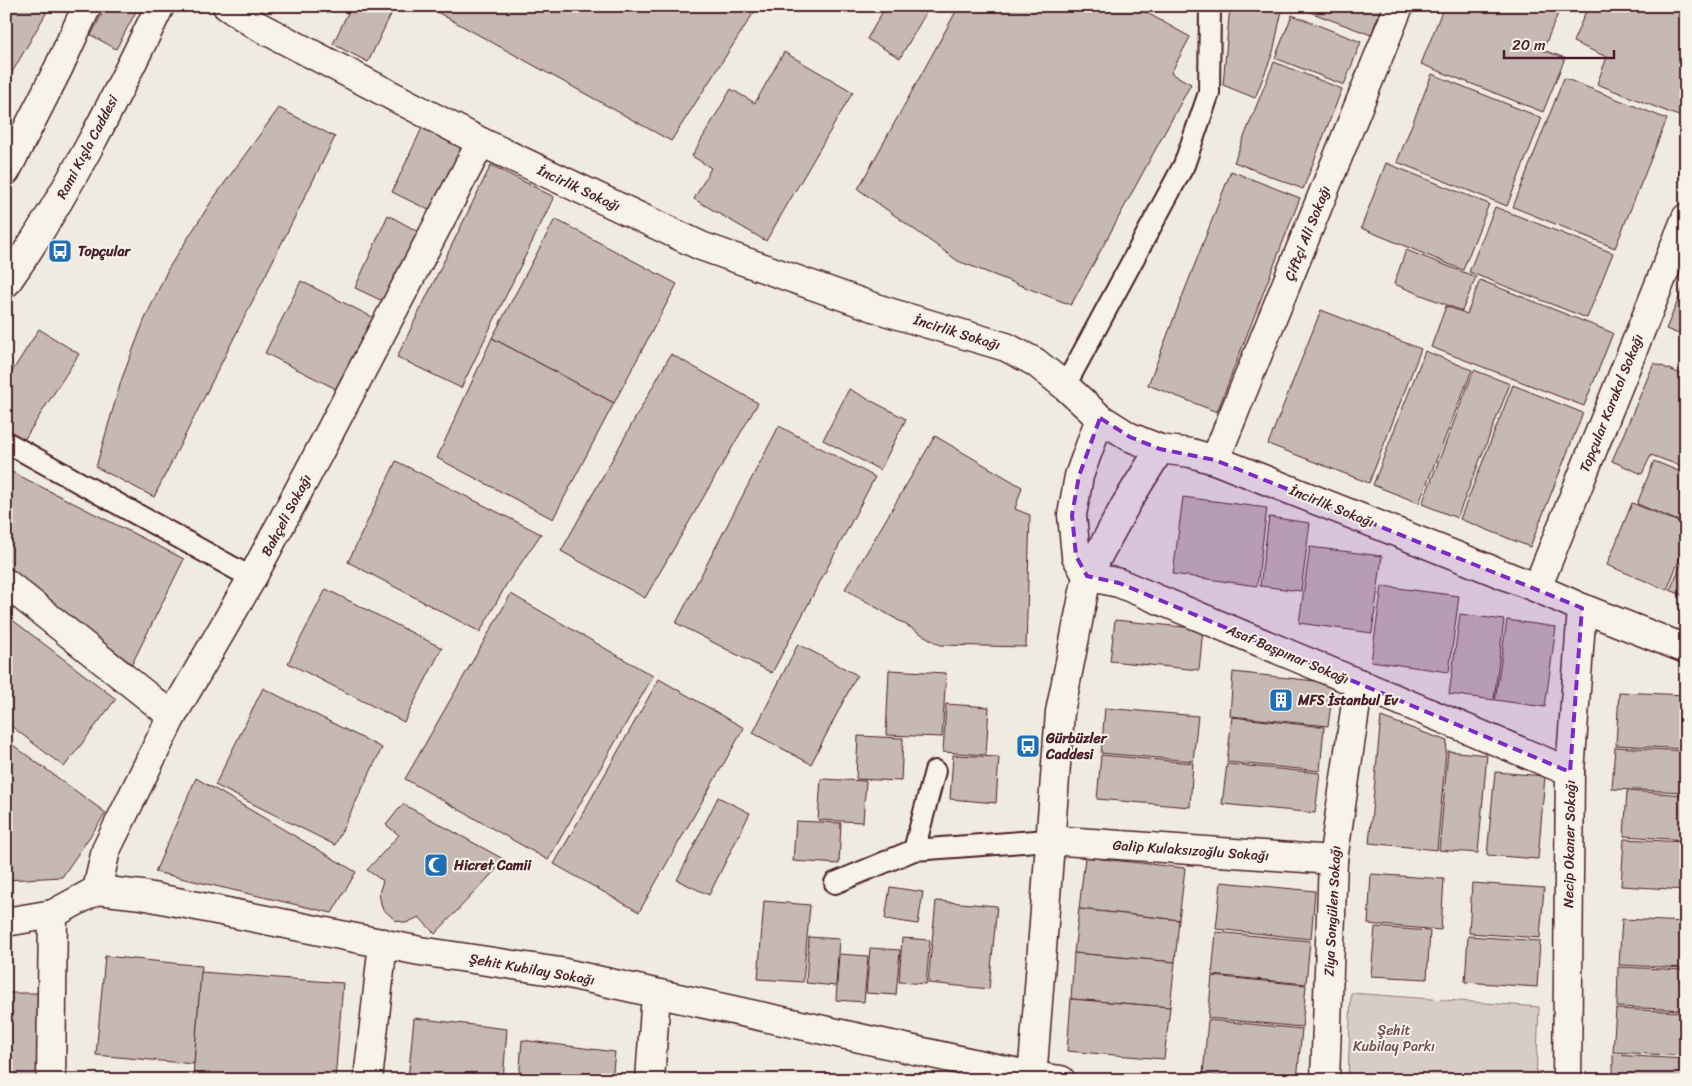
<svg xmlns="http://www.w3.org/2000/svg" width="1692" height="1086" font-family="Sriracha,sans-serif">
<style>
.green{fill:#d8cdc6;stroke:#917678}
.building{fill:#c6b8b3;stroke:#4a1f2b}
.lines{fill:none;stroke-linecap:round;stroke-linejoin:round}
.service-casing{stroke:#4a1f2b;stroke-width:24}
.minor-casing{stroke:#4a1f2b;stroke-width:31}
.tertiary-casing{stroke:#4a1f2b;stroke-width:31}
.primary-casing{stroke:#4a1f2b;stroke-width:31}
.service{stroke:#f7f3e8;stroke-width:20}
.minor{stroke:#f7f3e8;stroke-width:28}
.tertiary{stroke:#f7f3e8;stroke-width:28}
.primary{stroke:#f7f3e8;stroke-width:28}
.marked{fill:#7b2cbf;fill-opacity:0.2;stroke:#7b2cbf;stroke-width:4;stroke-dasharray:10 6;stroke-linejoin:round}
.labels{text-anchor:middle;stroke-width:4;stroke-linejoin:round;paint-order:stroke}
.street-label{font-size:14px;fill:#4a1f2b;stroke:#f7f3e8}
.poi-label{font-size:14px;font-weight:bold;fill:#4a1f2b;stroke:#f7f3e8;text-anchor:start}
.park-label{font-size:14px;fill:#6e4a52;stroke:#f7f3e8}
</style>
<rect width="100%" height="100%" fill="#f0ebe0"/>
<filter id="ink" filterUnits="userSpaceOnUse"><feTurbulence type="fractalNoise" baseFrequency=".02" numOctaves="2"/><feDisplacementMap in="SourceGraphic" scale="10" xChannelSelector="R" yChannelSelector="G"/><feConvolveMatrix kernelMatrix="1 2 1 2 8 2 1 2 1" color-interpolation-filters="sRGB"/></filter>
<g filter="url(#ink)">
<polygon class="green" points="1351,993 1539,1007 1536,1080 1348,1080"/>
<g class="building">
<polygon points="6,6 47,6 49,8 6,83"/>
<polygon points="106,6 139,6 116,49 91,35"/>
<polygon points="351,6 395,6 368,62 333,44"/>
<polygon points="426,6 758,6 671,141"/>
<polygon points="886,6 930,6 900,58 867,39"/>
<polygon points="959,6 1135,6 1190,37 1171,73 1191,84 1071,305 958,261 858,189"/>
<polygon points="1230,6 1283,6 1273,52 1255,98 1223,85"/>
<polygon points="1303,6 1382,6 1371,35 1302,9"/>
<polygon points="1444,6 1561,6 1543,50 1565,58 1543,112 1421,64"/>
<polygon points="1588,6 1686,6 1686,119 1597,84 1607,57 1573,42"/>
<polygon points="1292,15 1361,42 1344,85 1275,58"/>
<polygon points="784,52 853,92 766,241 694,199 711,168 692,156 731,89 755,103"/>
<polygon points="1274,62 1342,89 1303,189 1234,162"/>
<polygon points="1432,74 1542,118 1507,206 1397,162"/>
<polygon points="1564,78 1667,119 1615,248 1513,207"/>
<polygon points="279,108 335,137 154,497 96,467 122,378 144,321 168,269 213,199"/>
<polygon points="422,128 467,149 437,214 392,192"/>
<polygon points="1386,163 1489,204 1463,270 1361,228"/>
<polygon points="491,165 554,197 461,388 397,357"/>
<polygon points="1231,171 1300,198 1217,412 1148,385"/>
<polygon points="1495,207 1613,253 1587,318 1469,272"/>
<polygon points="388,215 428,237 391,305 355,288"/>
<polygon points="555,219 677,284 614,403 492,338"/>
<polygon points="1406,250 1476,277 1462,311 1394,284"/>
<polygon points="1480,280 1613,333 1584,406 1431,347 1446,306 1467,314"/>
<polygon points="301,281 382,322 346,394 265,353"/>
<polygon points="1686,281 1686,337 1666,329"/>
<polygon points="1321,310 1421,349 1369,483 1268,444"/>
<polygon points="39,329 79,354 24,440 6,428 6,381"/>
<polygon points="492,338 614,403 553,519 437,458"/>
<polygon points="1425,351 1472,370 1419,503 1373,485"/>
<polygon points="671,354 758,403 645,598 561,551"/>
<polygon points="1654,363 1686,376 1686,468 1651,455 1642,474 1612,461"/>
<polygon points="1474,370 1510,384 1457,518 1422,504"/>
<polygon points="1513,385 1583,413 1530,547 1460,519"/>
<polygon points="849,389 906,419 880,470 823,440"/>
<polygon points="779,426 875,477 772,673 676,623"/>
<polygon points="935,436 1022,487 1015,509 1030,515 1026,647 940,645 845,589"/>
<polygon points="396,461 541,534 506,585 480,632 348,562"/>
<polygon points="1654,461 1686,474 1686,524 1637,504"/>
<polygon points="6,469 184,559 132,664 6,571"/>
<polygon points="1183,497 1267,508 1257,586 1173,574"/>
<polygon points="1632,503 1686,525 1686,543 1667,590 1607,565"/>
<polygon points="1269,517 1310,523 1301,591 1260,586"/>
<polygon points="1310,547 1382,556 1372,633 1299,623"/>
<polygon points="1686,553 1686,597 1670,590"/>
<polygon points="1382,586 1459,596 1449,672 1371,661"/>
<polygon points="326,589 442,648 404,722 288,663"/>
<polygon points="511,594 653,676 548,860 405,779"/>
<polygon points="1460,614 1504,620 1494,700 1449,694"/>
<polygon points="6,615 116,699 64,767 6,722"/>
<polygon points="1115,620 1203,629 1199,670 1110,661"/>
<polygon points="1507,620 1556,627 1545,707 1495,700"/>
<polygon points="798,644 857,675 811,764 753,733"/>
<polygon points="889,670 946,673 942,737 886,735"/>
<polygon points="1233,672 1334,683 1328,726 1230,716"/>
<polygon points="659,679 744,728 639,912 554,864"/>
<polygon points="263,688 382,748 335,845 215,785"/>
<polygon points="1619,692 1686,695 1686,749 1616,745"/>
<polygon points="946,704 989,707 986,755 943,752"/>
<polygon points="1105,708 1198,716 1193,761 1101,753"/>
<polygon points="1232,717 1324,727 1320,771 1227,762"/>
<polygon points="1381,717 1447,741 1437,850 1369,843"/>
<polygon points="858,736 903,738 901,781 856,779"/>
<polygon points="6,740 106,813 62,877 6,880"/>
<polygon points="1615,747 1686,751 1686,792 1612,789"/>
<polygon points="1448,751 1487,755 1478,853 1439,850"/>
<polygon points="953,755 999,757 996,803 950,799"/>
<polygon points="1101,755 1193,763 1190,807 1097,799"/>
<polygon points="1227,764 1320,773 1315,813 1222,804"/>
<polygon points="1495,772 1545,776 1538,859 1487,855"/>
<polygon points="196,778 356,872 332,913 155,872"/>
<polygon points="821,779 866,781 863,822 818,820"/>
<polygon points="1627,791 1686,795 1686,840 1624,836"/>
<polygon points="718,797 750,813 709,895 677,880"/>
<polygon points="403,804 505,860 435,934 419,917 406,923 395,920 382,908 379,893 383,881 367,870 399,835 386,825"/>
<polygon points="796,821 841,823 839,864 793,861"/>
<polygon points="1624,839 1686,842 1686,890 1621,886"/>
<polygon points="1085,857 1185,868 1179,920 1079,909"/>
<polygon points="1371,874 1444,879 1441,930 1368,924"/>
<polygon points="1221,882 1315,891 1311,939 1216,929"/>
<polygon points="1472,883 1544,888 1540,938 1469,933"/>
<polygon points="890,887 923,892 918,924 885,919"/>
<polygon points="764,901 810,905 803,982 758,979"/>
<polygon points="936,901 997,906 989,989 928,983"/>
<polygon points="1079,909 1179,920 1175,962 1074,953"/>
<polygon points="1622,919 1686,922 1686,968 1619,965"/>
<polygon points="1375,927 1430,931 1427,979 1371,976"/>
<polygon points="1216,932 1310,941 1306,984 1212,975"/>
<polygon points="1468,936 1540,941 1537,987 1465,982"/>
<polygon points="809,937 839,939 836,986 806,983"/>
<polygon points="902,938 930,940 926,984 899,982"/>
<polygon points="870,948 900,950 896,995 866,993"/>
<polygon points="1074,953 1175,962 1170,1007 1071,999"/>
<polygon points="839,954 868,956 864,1002 836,1000"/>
<polygon points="105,956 202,966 194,1064 96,1055"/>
<polygon points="1618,967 1686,970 1686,1010 1617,1007"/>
<polygon points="201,972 343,983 335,1080 225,1080 193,1077"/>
<polygon points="1212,976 1306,985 1302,1027 1208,1018"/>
<polygon points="6,993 38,993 37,1080 6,1080"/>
<polygon points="1071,999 1170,1007 1164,1059 1067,1051"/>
<polygon points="1616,1009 1686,1012 1686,1056 1613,1052"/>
<polygon points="414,1018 507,1029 503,1080 408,1080"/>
<polygon points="1208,1020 1302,1029 1297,1080 1259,1080 1203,1074"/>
<polygon points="522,1040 615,1052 612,1080 519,1080"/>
<polygon points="1613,1055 1686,1059 1686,1080 1613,1080"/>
</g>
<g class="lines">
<g class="service-casing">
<g id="service">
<polyline points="1065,386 1184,165 1209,93 1210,6"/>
<polyline points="6,442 252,578"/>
<polyline points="914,850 935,771"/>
<polyline points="835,883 914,850 1049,840"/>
</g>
</g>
<g class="minor-casing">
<g id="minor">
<polyline points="1215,460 1399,6"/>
<polyline points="1087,576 1119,583 1570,772"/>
<polyline points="6,583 172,716"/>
<polyline points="1537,588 1686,218"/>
<polyline points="1049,840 1333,860"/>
<polyline points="97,890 106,850 172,716 252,578 323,445 481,142"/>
<polyline points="6,922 53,914 97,890 142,895 420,951 560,972 1032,1076 1061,1080"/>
<polyline points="51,1080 53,914"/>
<polyline points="368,1080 383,943"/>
<polyline points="650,1080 656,994"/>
<polyline points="1325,1080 1333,860 1359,683"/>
<polyline points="1567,1080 1570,772 1582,608"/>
</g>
</g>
<g class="tertiary-casing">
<g id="tertiary">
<polyline points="227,6 256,25 481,142 701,246 885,311 1006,347 1035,362 1065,386 1100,418 1130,437 1160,449 1191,453 1215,460 1537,588 1582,608 1686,649"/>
<polyline points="1087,576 1076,556 1072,515 1079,476 1100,418"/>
<polyline points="1032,1080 1060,712 1074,642 1087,576 1126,504 1160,449"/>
</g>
</g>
<g class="primary-casing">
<g id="primary">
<polyline points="6,171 58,69 87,6"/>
<path d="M6 283C67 196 114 101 160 6"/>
</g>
</g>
<use href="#service" class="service"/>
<use href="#minor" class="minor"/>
<use href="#tertiary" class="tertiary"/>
<use href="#primary" class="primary"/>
</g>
</g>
<path class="marked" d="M1100 418 1130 437 1160 449 1215 460 1582 608 1570 772 1119 583 1087 576 1076 556 1072 515 1079 476Z"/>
<defs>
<g id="bus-square" transform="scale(1.25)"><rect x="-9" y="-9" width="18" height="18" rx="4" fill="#1f6fb2" stroke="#f7f3e8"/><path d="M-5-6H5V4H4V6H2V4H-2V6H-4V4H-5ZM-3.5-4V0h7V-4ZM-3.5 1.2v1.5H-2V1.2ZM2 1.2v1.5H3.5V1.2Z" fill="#fff"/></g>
<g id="building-square" transform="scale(1.25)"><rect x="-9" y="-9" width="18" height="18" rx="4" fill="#1f6fb2" stroke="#f7f3e8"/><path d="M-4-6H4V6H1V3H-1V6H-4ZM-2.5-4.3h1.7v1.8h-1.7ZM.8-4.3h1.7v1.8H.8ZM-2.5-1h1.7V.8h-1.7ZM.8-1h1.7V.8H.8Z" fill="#fff"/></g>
<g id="mosque-square" transform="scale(1.25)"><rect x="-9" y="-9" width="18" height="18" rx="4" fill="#1f6fb2" stroke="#f7f3e8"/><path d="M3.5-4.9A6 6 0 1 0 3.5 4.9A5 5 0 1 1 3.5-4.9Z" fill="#fff"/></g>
</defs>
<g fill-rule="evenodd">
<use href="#bus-square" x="60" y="251"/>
<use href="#building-square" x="1281" y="700"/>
<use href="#bus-square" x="1028" y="746"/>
<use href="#mosque-square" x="436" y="865"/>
</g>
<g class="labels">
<g class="street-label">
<text transform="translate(87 147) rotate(-62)" y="5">Rami Kışla Caddesi</text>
<text transform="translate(579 188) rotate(25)" y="5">İncirlik Sokağı</text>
<text transform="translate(1307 233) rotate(-68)" y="5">Çiftçi Ali Sokağı</text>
<text transform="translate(957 332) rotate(17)" y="5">İncirlik Sokağı</text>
<text transform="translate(1611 403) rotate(-68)" y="5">Topçular Karakol Sokağı</text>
<text transform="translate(1332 506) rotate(22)" y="5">İncirlik Sokağı</text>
<text transform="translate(286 515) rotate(-62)" y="5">Bahçeli Sokağı</text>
<text transform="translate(1288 654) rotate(23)" y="5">Asaf Başpınar Sokağı</text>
<text transform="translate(1569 844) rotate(-89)" y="5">Necip Okaner Sokağı</text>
<text transform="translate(1191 850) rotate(4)" y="5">Galip Kulaksızoğlu Sokağı</text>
<text transform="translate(1332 911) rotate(-87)" y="5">Ziya Songülen Sokağı</text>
<text transform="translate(532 969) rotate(10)" y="5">Şehit Kubilay Sokağı</text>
</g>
<g class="poi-label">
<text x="78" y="256">Topçular</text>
<text x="1298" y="705">MFS İstanbul Ev</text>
<text x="1046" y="743">Gürbüzler<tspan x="1046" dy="16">Caddesi</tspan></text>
<text x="454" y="870">Hicret Camii</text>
</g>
<g class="park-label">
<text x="1394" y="1035">Şehit<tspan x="1394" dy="16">Kubilay Parkı</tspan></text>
</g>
</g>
<rect width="1692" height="1086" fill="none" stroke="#f7f3e8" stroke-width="25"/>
<rect x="12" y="12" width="1667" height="1061" fill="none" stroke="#4a1f2b" stroke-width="2" filter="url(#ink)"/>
<path d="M1504 50v8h110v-8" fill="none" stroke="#4a1f2b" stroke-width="2.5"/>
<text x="1512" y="50" font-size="15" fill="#4a1f2b" stroke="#f7f3e8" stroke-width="4" paint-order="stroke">20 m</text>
</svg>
